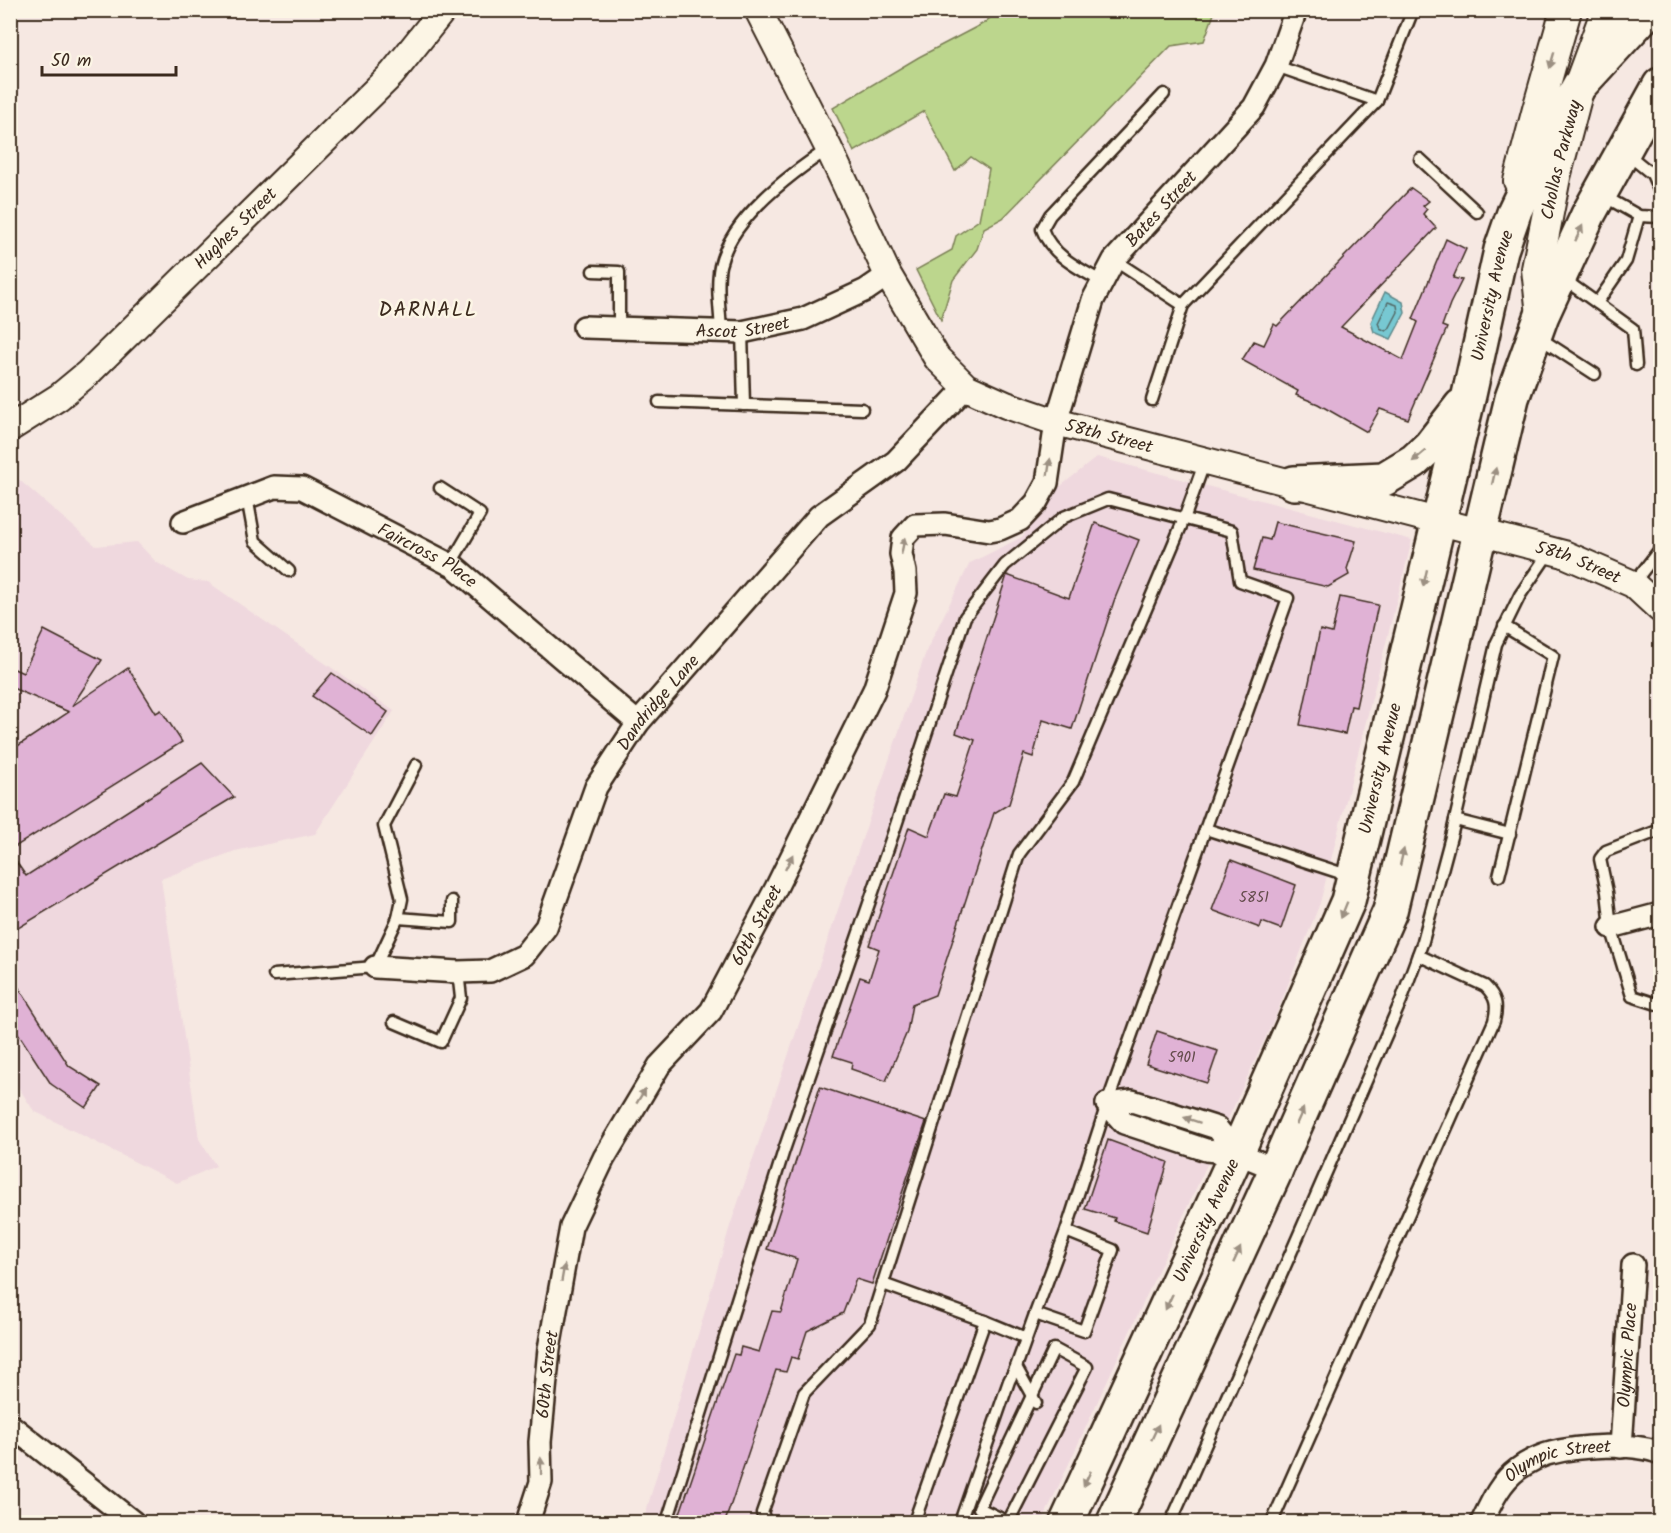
<svg xmlns="http://www.w3.org/2000/svg" width="1671" height="1533" font-family="Kalam,sans-serif">
<style>
.built{fill:#efd8de}
.green{fill:#bcd68d;stroke:#7c8056;stroke-width:1.5}
.water{fill:#77c8d2;stroke:#5f898a;stroke-width:1.5}
.lines{fill:none;stroke-linecap:round;stroke-linejoin:round}
.shore{stroke:#536966;stroke-width:1.5}
.building{fill:#e0b2d5;stroke:#3b2a1e;stroke-width:1.5}
.service-casing{stroke:#3b2a1e;stroke-width:15}
.minor-casing{stroke:#3b2a1e;stroke-width:26}
.tertiary-casing{stroke:#3b2a1e;stroke-width:30}
.secondary-casing{stroke:#3b2a1e;stroke-width:34}
.primary-casing{stroke:#3b2a1e;stroke-width:38}
.service{stroke:#fcf5e5;stroke-width:10}
.minor{stroke:#fcf5e5;stroke-width:21}
.tertiary{stroke:#fcf5e5;stroke-width:26}
.secondary{stroke:#fcf5e5;stroke-width:30}
.primary{stroke:#fcf5e5;stroke-width:33}
.oneway{fill:#9c9082}
.labels{text-anchor:middle;stroke-width:5;stroke-linejoin:round;paint-order:stroke}
.number-label{font-size:15px;fill:#644c4c}
.street-label{font-size:18px;fill:#3b2a1e;stroke:#fcf5e5}
.quarter-label{font-size:21px;letter-spacing:1.5px;fill:#3b2a1e;stroke:#fcf5e5}
</style>
<rect width="100%" height="100%" fill="#f6e8e2"/>
<filter id="ink" filterUnits="userSpaceOnUse"><feTurbulence type="fractalNoise" baseFrequency=".0167" numOctaves="2"/><feDisplacementMap in="SourceGraphic" scale="12" xChannelSelector="R" yChannelSelector="G"/><feConvolveMatrix kernelMatrix="1 2 1 2 8 2 1 2 1" color-interpolation-filters="sRGB"/></filter>
<g filter="url(#ink)">
<g class="built">
<polygon points="1097,457 1412,540 1320,903 1276,1015 1042,1522 643,1522 730,1226 927,649 970,563 1022,537 1057,489"/>
<polygon points="10,472 96,546 137,542 156,562 188,580 208,582 394,711 315,834 235,851 161,879 199,1139 216,1166 177,1183 34,1111 11,1076"/>
</g>
<polygon class="green" points="998,11 1215,11 1204,41 1171,46 1003,218 984,228 977,249 953,280 941,320 916,270 952,250 956,236 979,220 989,169 971,157 955,171 924,111 854,152 833,108 919,57 984,23"/>
<polygon class="water" points="1385,292 1403,302 1405,313 1391,339 1374,332 1371,322"/>
<g class="lines">
<polygon class="shore" points="1388,302 1397,305 1398,312 1389,329 1386,331 1380,328 1378,323"/>
</g>
<g class="building">
<polygon points="1411,188 1429,201 1423,206 1427,209 1423,214 1436,228 1341,327 1403,360 1418,322 1413,319 1446,239 1466,249 1453,278 1462,280 1450,304 1442,326 1447,328 1408,419 1380,409 1367,432 1318,404 1296,395 1298,391 1242,360 1254,341 1264,345 1274,324 1277,326"/>
<polygon points="1275,522 1356,541 1347,569 1349,575 1328,587 1253,570 1262,538 1270,540"/>
<polygon points="1095,523 1139,540 1114,601 1072,729 1043,720 1033,757 1024,754 1009,804 994,813 935,995 912,1004 907,1032 886,1081 851,1069 852,1062 833,1056 860,977 869,980 879,949 869,945 909,827 929,836 944,794 956,797 975,740 956,733 1007,575 1069,598"/>
<polygon points="1340,597 1378,605 1356,707 1351,706 1345,734 1300,725 1320,630 1332,633"/>
<polygon points="44,630 102,660 72,706 128,668 156,713 161,710 182,742 10,850 10,751 69,712 10,687 10,667 23,673"/>
<polygon points="332,673 388,712 372,736 312,696"/>
<polygon points="202,763 234,797 10,933 10,853 26,876"/>
<polygon points="1231,860 1296,885 1281,929 1262,922 1260,928 1212,910"/>
<polygon points="10,974 69,1066 101,1086 86,1108 51,1084 10,1021"/>
<polygon points="1157,1031 1218,1051 1207,1083 1146,1064"/>
<polygon points="820,1087 926,1122 891,1226 872,1284 856,1279 843,1313 807,1331 798,1359 791,1357 786,1372 776,1370 725,1522 677,1522 734,1354 739,1355 741,1347 759,1352 772,1311 781,1312 797,1259 767,1249"/>
<polygon points="1108,1140 1168,1162 1147,1232 1114,1221 1115,1218 1085,1209"/>
</g>
<g class="lines">
<g class="service-casing">
<g id="service">
<polyline points="1276,66 1377,101"/>
<polyline points="1626,153 1652,174 1660,192"/>
<polyline points="1420,159 1477,212"/>
<polyline points="1602,195 1639,216 1660,217"/>
<polyline points="1114,260 1183,305 1377,101 1413,10"/>
<polyline points="593,271 619,272 619,327"/>
<polyline points="1562,278 1597,303"/>
<path d="M1103 282C1079 269 1051 255 1042 229L1050 215 1164 94"/>
<path d="M721 331C720 310 716 286 720 266 731 218 789 175 828 149"/>
<polyline points="742,332 744,405"/>
<polyline points="1538,337 1595,374"/>
<polyline points="1636,365 1633,329 1597,303 1626,261 1639,216"/>
<polyline points="1152,400 1183,305"/>
<polyline points="659,402 862,409"/>
<polyline points="440,488 480,514 450,565"/>
<polyline points="247,497 255,541 289,571"/>
<polyline points="1633,584 1660,549"/>
<polyline points="1455,820 1510,834"/>
<polyline points="1206,829 1350,876"/>
<polyline points="1660,830 1606,851 1600,859 1607,892 1611,927 1632,996 1660,1005"/>
<polyline points="1499,876 1553,656 1504,626"/>
<polyline points="398,918 402,899 384,826 416,765"/>
<polyline points="274,975 375,967 398,918 452,922 452,901"/>
<polyline points="394,1022 441,1042 461,998 458,972"/>
<polyline points="883,1284 985,1321 914,1522"/>
<polyline points="985,1321 1026,1338"/>
<polygon points="1054,1349 1087,1367 1008,1522 979,1508"/>
<polyline points="1016,1367 1036,1403"/>
<polyline points="667,1522 784,1150 895,828 965,617 1005,565 1064,517 1108,499 1232,531 1240,581 1288,598 1107,1104 1066,1231 1035,1314 1084,1331 1113,1250 1066,1231"/>
<polyline points="766,1522 762,1513 804,1393 870,1324 1019,854 1073,782 1184,519 1205,461"/>
<polyline points="960,1522 1009,1381 1016,1367 1035,1314"/>
<polyline points="1171,1522 1290,1255 1401,1001 1423,941 1453,829 1496,644 1520,595 1550,551"/>
<path d="M1272 1522 1494 1021C1498 1005 1496 997 1485 986L1418 955"/>
</g>
</g>
<g class="minor-casing">
<g id="minor">
<path id="s1" d="M584 327 742 332 803 319 866 290 888 275"/>
<path id="s2" d="M183 522 274 487 302 488 455 567 638 723"/>
<polyline points="1611,927 1660,914"/>
<path id="s3" d="M375 967 458 972 490 971 524 955 546 927 596 787 638 723 819 516 896 461 966 387"/>
<polyline points="1107,1104 1124,1123 1206,1150 1237,1153 1276,1169"/>
<polyline points="1107,1104 1132,1101 1217,1128 1237,1153"/>
<polyline points="10,1425 133,1522"/>
<path id="s4" d="M1621 1447 1633 1265"/>
<path id="s5" d="M528 1522 541 1482 540 1442 549 1349 571 1227 604 1158 659 1066 711 1011 776 888 874 690 906 593 905 572 901 554 903 538 915 525 945 524 989 531 1000 529 1020 520 1036 503 1047 483 1056 422 1093 300 1114 260 1254 107 1276 66 1296 10"/>
<path id="s6" d="M1482 1522C1491 1503 1500 1482 1518 1469 1526 1463 1541 1455 1551 1453 1577 1446 1636 1442 1660 1453"/>
</g>
</g>
<g class="tertiary-casing">
<g id="tertiary">
<path id="s7" d="M758 10 829 149 888 275 937 358 966 387 1006 405 1056 422 1564 554 1633 584 1660 609"/>
<path id="s8" d="M10 428 59 397 88 373 392 74 443 10"/>
</g>
</g>
<g class="secondary-casing">
<g id="secondary">
<polyline points="1519,181 1538,109 1566,10"/>
<path id="s9" d="M1542 315 1537 269 1555 177 1579 86 1607 10"/>
</g>
</g>
<g class="primary-casing">
<g id="primary">
<polyline points="1294,483 1384,479 1414,461 1430,446 1461,406"/>
<polyline points="1276,1169 1390,911 1512,398 1542,315 1588,215 1660,85"/>
<path id="s10" d="M1067 1522 1237 1153 1348 901 1469 395 1501 250 1515 210 1546 145 1579 86 1649 10"/>
<polyline points="1114,1522 1275,1172"/>
</g>
</g>
<use href="#service" class="service"/>
<use href="#minor" class="minor"/>
<use href="#tertiary" class="tertiary"/>
<use href="#secondary" class="secondary"/>
<use href="#primary" class="primary"/>
</g>
<defs><path id="oneway-solid" d="M-6-.8H1V-3.2L6.5 0L1 3.2V.8H-6Z" transform="scale(1.5)"/></defs>
<g class="oneway">
<use href="#oneway-solid" transform="translate(1552 60) rotate(106)"/>
<use href="#oneway-solid" transform="translate(1579 233) rotate(-65)"/>
<use href="#oneway-solid" transform="translate(1419 456) rotate(140)"/>
<use href="#oneway-solid" transform="translate(1049 467) rotate(-81)"/>
<use href="#oneway-solid" transform="translate(1494 476) rotate(-77)"/>
<use href="#oneway-solid" transform="translate(903 546) rotate(-78)"/>
<use href="#oneway-solid" transform="translate(1425 578) rotate(103)"/>
<use href="#oneway-solid" transform="translate(1402 857) rotate(-77)"/>
<use href="#oneway-solid" transform="translate(789 862) rotate(-64)"/>
<use href="#oneway-solid" transform="translate(1344 910) rotate(112)"/>
<use href="#oneway-solid" transform="translate(641 1096) rotate(-59)"/>
<use href="#oneway-solid" transform="translate(1300 1116) rotate(-66)"/>
<use href="#oneway-solid" transform="translate(1192 1120) rotate(-162)"/>
<use href="#oneway-solid" transform="translate(1237 1255) rotate(-65)"/>
<use href="#oneway-solid" transform="translate(563 1273) rotate(-80)"/>
<use href="#oneway-solid" transform="translate(1169 1302) rotate(115)"/>
<use href="#oneway-solid" transform="translate(1155 1432) rotate(-65)"/>
<use href="#oneway-solid" transform="translate(541 1466) rotate(-91)"/>
<use href="#oneway-solid" transform="translate(1087 1479) rotate(115)"/>
</g>
</g>
<g class="labels">
<g class="number-label">
<text x="1254" y="902">5851</text>
<text x="1182" y="1062">5901</text>
</g>
<g class="street-label">
<text dy="6" stroke="none"><textPath href="#s9" startOffset="158">Chollas Parkway</textPath></text>
<text dy="6" stroke="none"><textPath href="#s5" startOffset="1552">Bates Street</textPath></text>
<text dy="6" stroke="none"><textPath href="#s8" startOffset="302">Hughes Street</textPath></text>
<text dy="6" stroke="none"><textPath href="#s10" startOffset="1304">University Avenue</textPath></text>
<text dy="6" stroke="none"><textPath href="#s1" startOffset="159">Ascot Street</textPath></text>
<text dy="6" stroke="none"><textPath href="#s7" startOffset="584">58th Street</textPath></text>
<text dy="6" stroke="none"><textPath href="#s2" startOffset="268">Faircross Place</textPath></text>
<text dy="6" stroke="none"><textPath href="#s7" startOffset="1070">58th Street</textPath></text>
<text dy="6" stroke="none"><textPath href="#s3" startOffset="442">Dandridge Lane</textPath></text>
<text dy="6" stroke="none"><textPath href="#s10" startOffset="818">University Avenue</textPath></text>
<text dy="6" stroke="none"><textPath href="#s5" startOffset="656">60th Street</textPath></text>
<text dy="6" stroke="none"><textPath href="#s10" startOffset="332">University Avenue</textPath></text>
<text dy="6" stroke="none"><textPath href="#s4" startOffset="92">Olympic Place</textPath></text>
<text dy="6" stroke="none"><textPath href="#s5" startOffset="150">60th Street</textPath></text>
<text dy="6" stroke="none"><textPath href="#s6" startOffset="106">Olympic Street</textPath></text>
</g>
<g class="quarter-label">
<text x="428" y="316">DARNALL</text>
</g>
</g>
<rect width="1671" height="1533" fill="none" stroke="#fcf5e5" stroke-width="36"/>
<rect x="18" y="18" width="1635" height="1497" fill="none" stroke="#3b2a1e" stroke-width="2" filter="url(#ink)"/>
<path d="M42 66v9h134v-9" fill="none" stroke="#3b2a1e" stroke-width="3"/>
<text x="51" y="66" font-size="18" fill="#3b2a1e" stroke="#fcf5e5" stroke-width="4.5" paint-order="stroke">50 m</text>
</svg>
